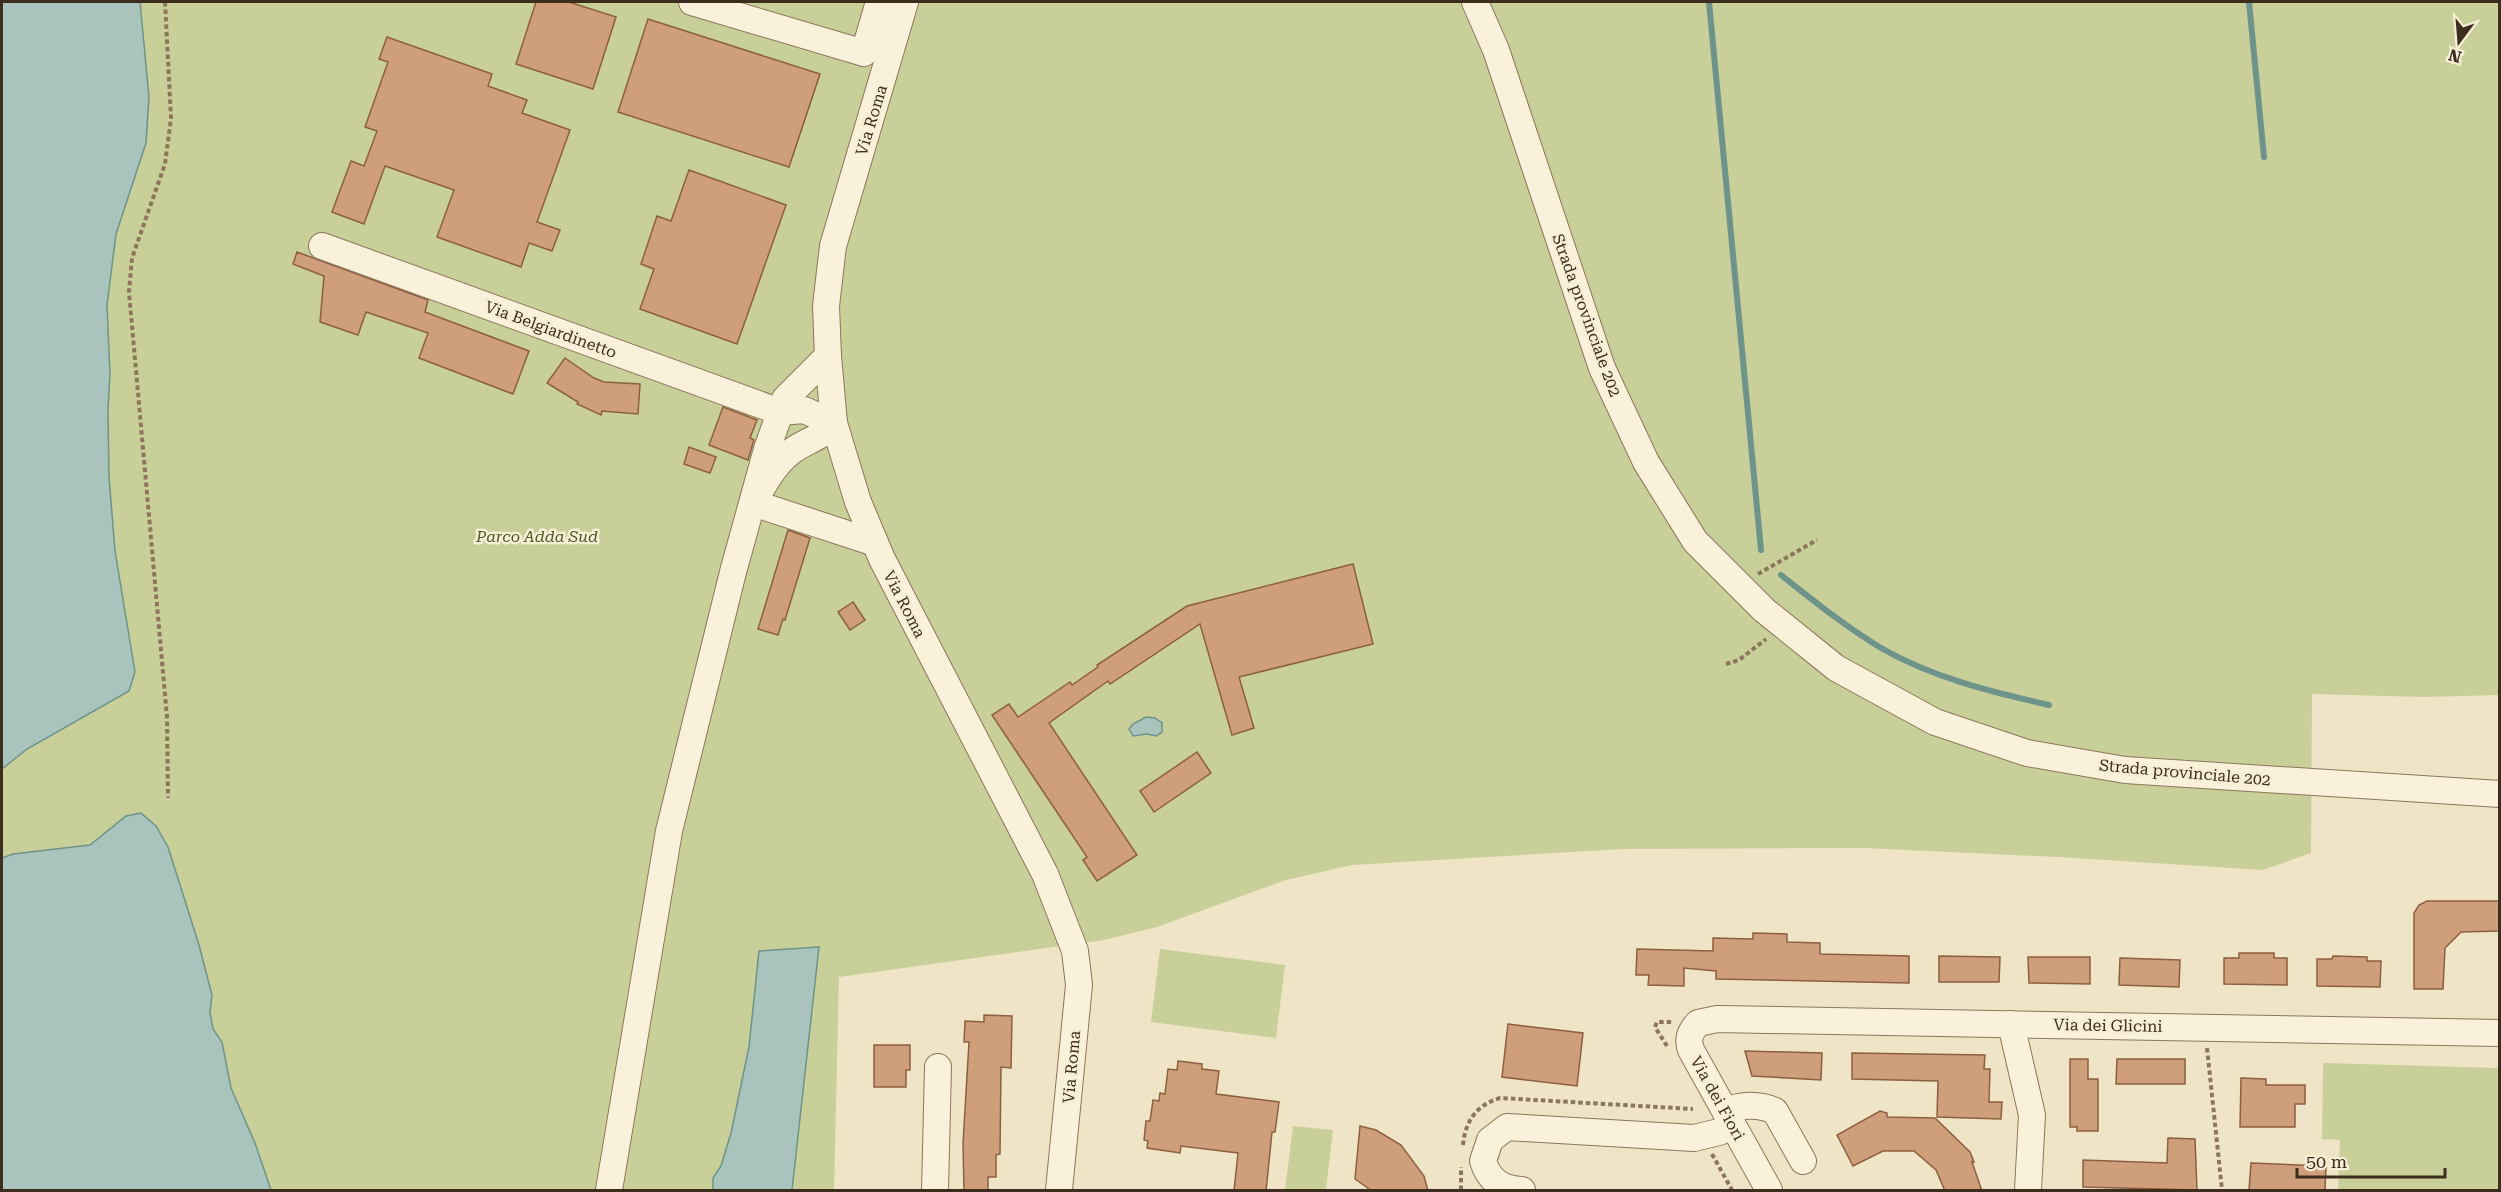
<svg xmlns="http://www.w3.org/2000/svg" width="2501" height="1192" font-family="'Roboto Serif',serif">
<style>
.green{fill:#c8cf99}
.water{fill:#a8c4bc;stroke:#6e938a;stroke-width:1.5}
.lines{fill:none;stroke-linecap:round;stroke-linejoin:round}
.stream{stroke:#6e938a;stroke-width:6}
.building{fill:#cf9f7b;stroke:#8c5f40;stroke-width:1.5}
.minor-casing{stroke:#8c765b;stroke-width:28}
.path{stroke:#8c765b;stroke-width:4;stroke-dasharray:4.5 3;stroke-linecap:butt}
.minor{stroke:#faf1da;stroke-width:26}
.labels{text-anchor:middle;stroke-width:5;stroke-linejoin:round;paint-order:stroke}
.street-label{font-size:16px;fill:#3c2d1f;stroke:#f7eed6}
.park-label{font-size:16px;font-style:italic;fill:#4c5925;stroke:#f7eed6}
</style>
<rect width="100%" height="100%" fill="#f0e4c6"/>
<g class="green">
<polygon points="2,2 2499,2 2499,695 2424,697 2312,694 2311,853 2263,870 2058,857 1864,848 1623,849 1352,865 1286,880 1157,927 1104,940 839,977 834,1190 2,1190"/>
<polygon points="1160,949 1285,965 1276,1038 1151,1022"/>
<polygon points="2323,1063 2499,1068 2499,1190 2338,1190 2340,1140 2322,1139"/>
<polygon points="1293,1126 1333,1130 1326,1190 1285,1190"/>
</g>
<g class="water">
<polygon points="2,2 140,2 149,97 146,143 116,234 107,305 110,373 108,411 109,477 115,551 135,672 129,691 27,749 2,769"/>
<polygon points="1146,717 1155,718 1162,723 1162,732 1156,736 1147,734 1133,736 1129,729 1133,724"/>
<polygon points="141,813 156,826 168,847 199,945 212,995 210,1012 213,1029 222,1042 231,1088 255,1143 271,1190 2,1190 2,858 13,854 90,845 126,816"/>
<polygon points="819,947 792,1190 713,1190 713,1178 721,1166 731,1133 749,1047 759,951"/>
</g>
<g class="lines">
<g class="stream">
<polyline points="1709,2 1761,550"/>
<polyline points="2249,2 2264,157"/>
<path d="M1781 575C1814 601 1846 627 1881 648 1933 678 1992 692 2049 705"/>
</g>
</g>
<g class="building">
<polygon points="536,2 569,2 616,17 593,89 516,64"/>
<polygon points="648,19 820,74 789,167 618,112"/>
<polygon points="387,37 492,74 488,86 527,100 522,113 570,130 537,222 560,230 552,251 529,243 521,267 437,237 454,190 385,166 364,224 332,212 351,161 364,166 377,131 365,127 388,62 379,59"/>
<polygon points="689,170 786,205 737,344 640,309 654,269 641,264 657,216 671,221"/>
<polygon points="297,252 428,300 425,312 529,351 513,394 419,358 428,333 366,312 358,335 320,322 324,276 293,264"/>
<polygon points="565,358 594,378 604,382 640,384 638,414 602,411 601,415 577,404 578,402 547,383"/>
<polygon points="723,407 757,420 750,438 754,440 748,460 709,445"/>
<polygon points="689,447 716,457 710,473 684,464"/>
<polygon points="788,530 810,538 785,620 783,619 778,635 758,629"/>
<polygon points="1353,564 1373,644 1239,677 1254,728 1232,735 1200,624 1110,684 1108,681 1049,723 1137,855 1097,881 1083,860 1087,857 992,715 1009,704 1018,717 1070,682 1072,685 1098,667 1097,665 1187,606"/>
<polygon points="853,602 865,620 850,630 838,612"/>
<polygon points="1197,752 1211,773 1154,812 1140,791"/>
<polygon points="2427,901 2499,901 2499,931 2461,932 2445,948 2443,989 2414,989 2414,913 2419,905"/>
<polygon points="1753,933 1787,934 1787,942 1820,943 1820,954 1909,956 1909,983 1716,979 1716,971 1684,968 1684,986 1648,985 1649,975 1636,975 1637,949 1713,951 1713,938 1753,939"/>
<polygon points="2239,953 2274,953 2274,958 2287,958 2287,985 2224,984 2224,958 2239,958"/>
<polygon points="1939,956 2000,957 1999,982 1939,982"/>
<polygon points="2333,956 2367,957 2367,961 2381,961 2380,987 2317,986 2317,959 2332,959"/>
<polygon points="2028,957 2090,957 2090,984 2029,983"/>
<polygon points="2120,958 2180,960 2179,987 2119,985"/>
<polygon points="984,1015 1012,1016 1011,1068 1001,1067 1000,1154 996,1155 996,1177 988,1177 988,1191 964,1191 963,1144 969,1042 964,1042 965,1021 984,1022"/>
<polygon points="1508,1024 1583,1033 1577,1086 1502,1077"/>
<polygon points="874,1045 910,1045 910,1070 906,1070 906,1087 874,1087"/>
<polygon points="1745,1051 1822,1053 1821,1080 1752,1076"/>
<polygon points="1852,1053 1985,1055 1984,1069 1990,1069 1989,1102 2002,1102 2001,1119 1937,1117 1938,1081 1852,1079"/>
<polygon points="2070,1059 2088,1059 2088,1079 2098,1079 2098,1131 2077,1131 2077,1127 2070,1127"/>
<polygon points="2117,1059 2185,1059 2185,1084 2116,1084"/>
<polygon points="1178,1061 1202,1064 1202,1069 1219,1071 1216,1094 1279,1102 1275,1132 1272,1132 1266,1191 1234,1191 1238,1153 1181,1146 1180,1153 1147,1148 1148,1141 1144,1140 1146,1121 1150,1121 1153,1100 1159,1101 1160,1093 1165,1094 1168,1069 1177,1070"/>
<polygon points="2241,1078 2266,1079 2266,1085 2305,1085 2305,1104 2295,1104 2295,1127 2240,1127"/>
<polygon points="1880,1111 1887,1113 1887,1117 1935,1118 1970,1152 1974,1162 1972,1162 1982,1191 1945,1191 1936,1170 1914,1151 1883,1151 1853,1166 1837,1135"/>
<polygon points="1360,1126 1376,1130 1401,1145 1424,1176 1428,1191 1372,1191 1355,1179"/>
<polygon points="2168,1138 2195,1139 2197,1190 2083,1187 2083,1160 2167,1163"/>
<polygon points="2251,1163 2326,1166 2325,1191 2249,1190"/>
</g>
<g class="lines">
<g class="minor-casing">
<g id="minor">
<polyline points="692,2 864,53 879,2"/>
<polyline points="905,2 833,246 826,306 828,356 834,423 858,502 882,559 1045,874 1075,951 1079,985 1059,1190"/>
<polyline points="1475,2 1496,50 1602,368 1646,462 1695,541 1764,610 1836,668 1935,722 2027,753 2125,770 2500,794"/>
<polyline points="322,246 780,412 804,410 834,423"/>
<path d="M834 423C820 439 807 440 792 451 774 464 764 485 753 503L875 543"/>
<polyline points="2011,1024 2032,1115 2028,1190"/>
<path d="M1726 1111C1741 1104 1760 1104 1775 1111L1803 1161"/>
<polyline points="609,1190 669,831 733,572 767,449 785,399 828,356"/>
<polyline points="935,1190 938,1067"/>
<path d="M1522 1190C1502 1189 1489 1181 1483 1161L1490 1140 1507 1127 1694 1138 1719 1132 1733 1126"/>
<path d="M1769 1190 1691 1050C1687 1039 1690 1032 1698 1023L1717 1019 2500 1033"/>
</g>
</g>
<g class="path">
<polyline points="165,2 171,118 165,164 132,258 129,292 167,717 168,798"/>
<polyline points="1758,574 1817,540"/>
<polyline points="1726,664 1739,660 1766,639"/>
<polyline points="1667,1046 1655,1027 1657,1022 1672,1022"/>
<polyline points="2207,1048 2222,1190"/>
<path d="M1463 1145C1465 1122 1476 1105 1500 1098L1693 1109"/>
<polyline points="1712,1154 1732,1190"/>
<polyline points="1461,1190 1461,1167"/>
</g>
<use href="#minor" class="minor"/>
</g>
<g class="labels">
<g class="street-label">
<text transform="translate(871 120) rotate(-73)" y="6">Via Roma</text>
<text transform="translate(1587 315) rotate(70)" y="6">Strada provinciale 202</text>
<text transform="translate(551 329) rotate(20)" y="6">Via Belgiardinetto</text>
<text transform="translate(905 604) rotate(63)" y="6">Via Roma</text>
<text transform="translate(2185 772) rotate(5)" y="6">Strada provinciale 202</text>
<text transform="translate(2108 1025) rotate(1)" y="6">Via dei Glicini</text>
<text transform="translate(1071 1067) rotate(-85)" y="6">Via Roma</text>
<text transform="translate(1718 1098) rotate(61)" y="6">Via dei Fiori</text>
</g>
<g class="park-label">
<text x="537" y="542">Parco Adda Sud</text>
</g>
</g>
<rect width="2501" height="1192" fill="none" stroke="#3c2d1f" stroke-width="6"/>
<g transform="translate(2459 42) rotate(196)" stroke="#f7eed6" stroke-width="4.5" paint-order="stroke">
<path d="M0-4.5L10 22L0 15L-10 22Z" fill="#3c2d1f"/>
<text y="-9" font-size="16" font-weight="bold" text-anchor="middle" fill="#3c2d1f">N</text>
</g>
<path d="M2297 1168v9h148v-9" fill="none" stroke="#3c2d1f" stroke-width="3"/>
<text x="2306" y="1168" font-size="18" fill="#3c2d1f" stroke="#f7eed6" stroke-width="4.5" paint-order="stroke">50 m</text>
</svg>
